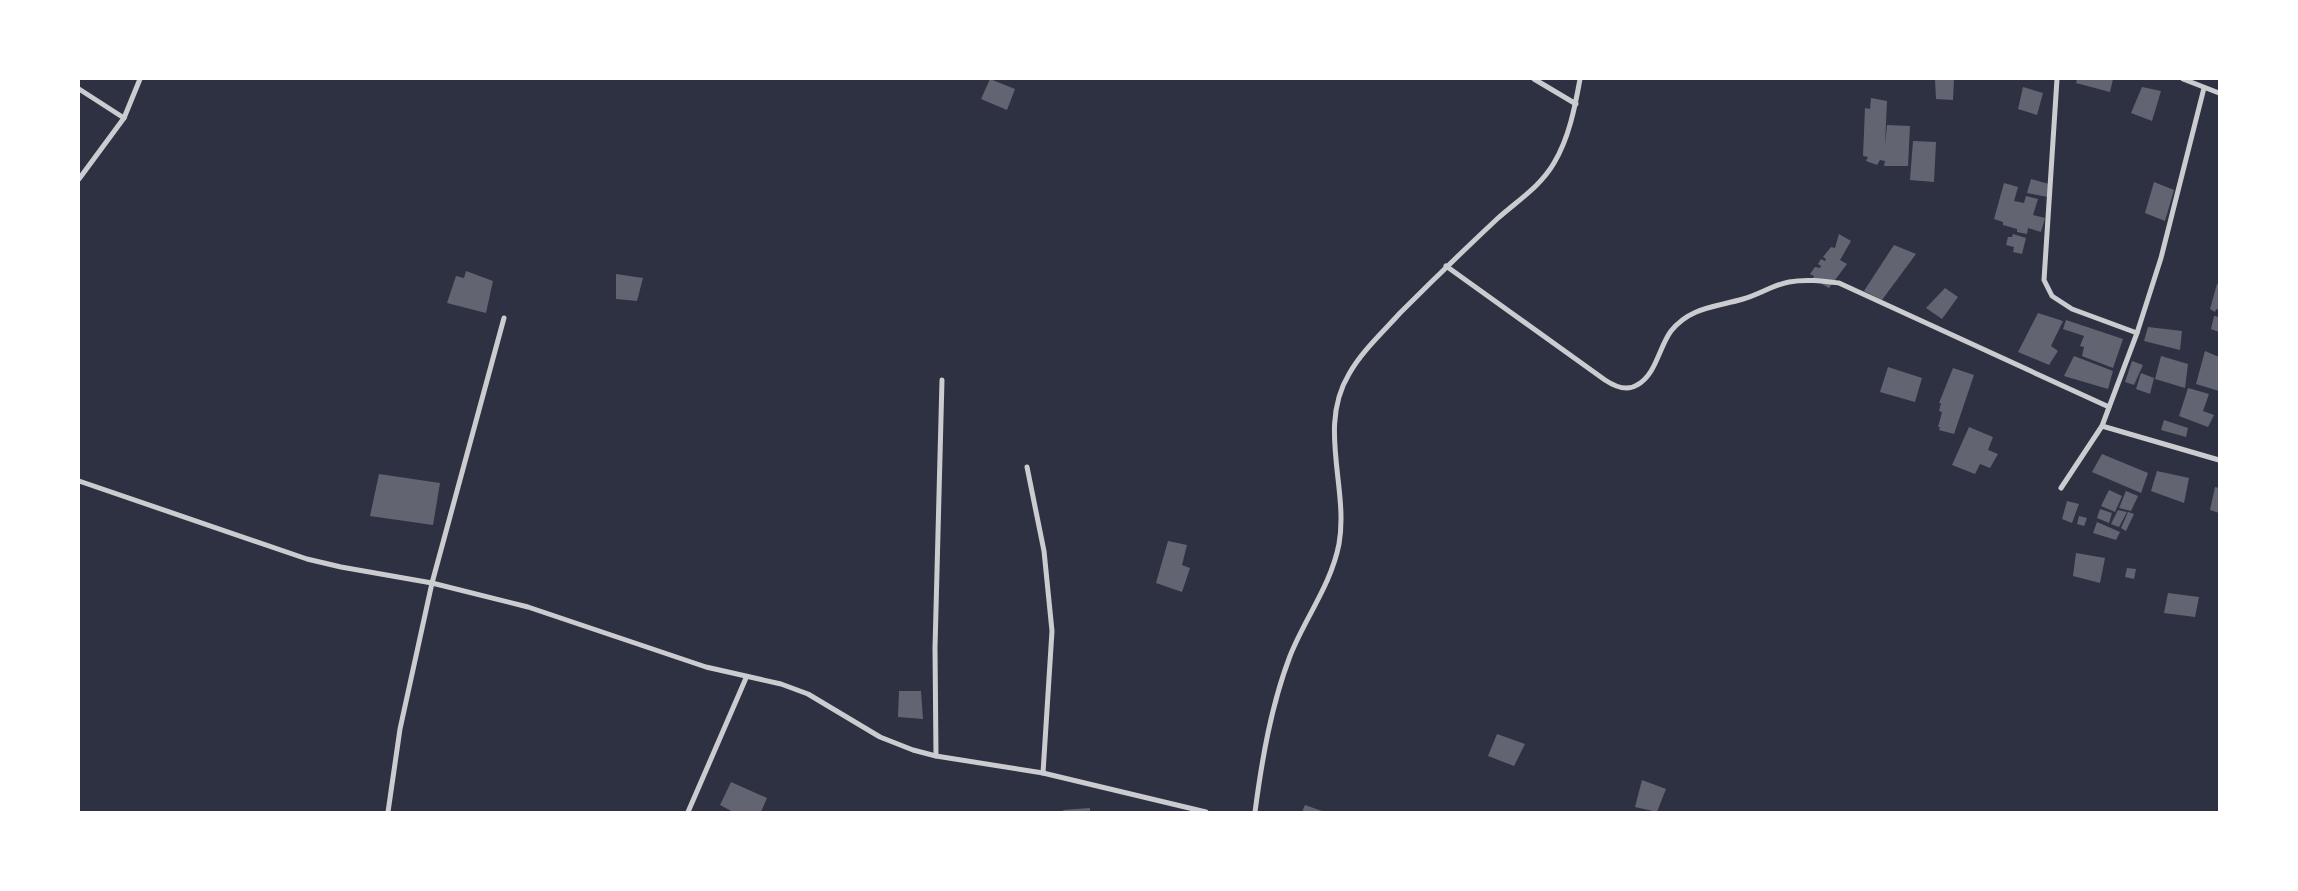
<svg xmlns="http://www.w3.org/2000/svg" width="2298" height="891" font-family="'Public Sans',sans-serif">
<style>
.building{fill:#626471}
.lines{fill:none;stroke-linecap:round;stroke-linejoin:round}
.minor{stroke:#caccd0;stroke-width:5}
</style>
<rect width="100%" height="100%" fill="#2d3142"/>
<g class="building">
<polygon points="990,79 1015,89 1007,110 981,99"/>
<polygon points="1935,79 1954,79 1953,100 1936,99"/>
<polygon points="2077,79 2113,79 2110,92 2076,83"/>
<polygon points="2023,87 2043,93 2037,115 2018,109"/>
<polygon points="2142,87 2161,91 2152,121 2131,113"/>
<polygon points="1871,98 1887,101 1885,145 1887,125 1910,126 1908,166 1884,166 1885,161 1880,160 1877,165 1866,161 1868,157 1863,156 1865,108 1870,109"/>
<polygon points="1913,141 1936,142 1934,182 1910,180"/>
<polygon points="2031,179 2049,184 2048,197 2027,193"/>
<polygon points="2154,182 2174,190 2165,221 2145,213"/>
<polygon points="2004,183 2018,187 2014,201 2024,203 2026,196 2038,199 2033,215 2045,218 2041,232 2028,228 2027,234 2017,232 2017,229 2003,225 2003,222 1994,219"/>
<polygon points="1839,234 1851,241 1840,260 1847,264 1829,288 1813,279 1814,276 1810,274 1815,267 1820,268 1821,266 1818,264 1821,259 1825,261 1826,259 1823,257 1831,247 1835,248"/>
<polygon points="2013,234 2026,238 2022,254 2013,252 2014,247 2006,245 2008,237 2012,237"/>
<polygon points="1894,245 1916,254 1882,300 1864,291"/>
<polygon points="466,271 493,281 486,313 447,303 456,276 464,278"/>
<polygon points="616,274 643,278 637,301 616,299"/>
<polygon points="2217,284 2219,284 2219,310 2216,309 2215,312 2210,309"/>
<polygon points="1945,288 1958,297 1942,319 1926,308"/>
<polygon points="2038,313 2063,321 2051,346 2058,351 2049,365 2018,352"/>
<polygon points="2214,316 2219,317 2219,332 2211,329"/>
<polygon points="2066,320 2123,339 2113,368 2082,356 2084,347 2080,346 2084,336 2063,329"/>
<polygon points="2148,327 2182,331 2180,350 2144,341"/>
<polygon points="2205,351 2219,357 2219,391 2196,384"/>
<polygon points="2074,356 2113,371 2108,389 2064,376"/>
<polygon points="2161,356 2188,364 2185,388 2155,379"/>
<polygon points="2132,361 2143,365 2134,385 2125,382"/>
<polygon points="1888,367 1922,378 1915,402 1880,392"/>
<polygon points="1953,368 1974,375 1954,434 1939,430 1940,427 1938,427 1942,412 1939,411 1941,403 1939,403"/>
<polygon points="2141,373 2154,378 2150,394 2136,389"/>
<polygon points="2188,388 2209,394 2203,411 2214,415 2208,427 2179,416"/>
<polygon points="2164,420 2188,428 2186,437 2161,430"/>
<polygon points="1969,427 1993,437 1988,450 1998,454 1990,468 1980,464 1975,474 1952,465"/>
<polygon points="2102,454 2148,473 2141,493 2092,472"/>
<polygon points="2157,471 2189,478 2184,503 2151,491"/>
<polygon points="379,474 440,483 433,525 370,516"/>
<polygon points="2215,487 2219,488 2219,513 2210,510"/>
<polygon points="2109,490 2122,496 2115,512 2101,506"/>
<polygon points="2126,491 2138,496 2131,511 2119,508"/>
<polygon points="2067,501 2079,504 2072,523 2062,519"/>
<polygon points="2100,509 2112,513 2109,523 2097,518"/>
<polygon points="2118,510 2127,512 2119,527 2111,524"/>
<polygon points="2128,512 2134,514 2126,531 2121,528"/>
<polygon points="2079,516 2087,518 2084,526 2077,524"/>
<polygon points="2097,522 2120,532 2116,540 2093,533"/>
<polygon points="1168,541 1187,545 1182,565 1190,568 1182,592 1156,583"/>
<polygon points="2076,553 2105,558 2100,583 2073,576"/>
<polygon points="2127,568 2136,569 2134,579 2125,577"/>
<polygon points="2168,593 2199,597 2195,617 2164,613"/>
<polygon points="899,691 921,691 923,719 898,717"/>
<polygon points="1497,734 1525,744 1514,766 1488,756"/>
<polygon points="1642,780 1666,789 1657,812 1635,807"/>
<polygon points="731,782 767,798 761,812 733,812 720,805"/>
<polygon points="1305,805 1325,812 1302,812"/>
<polygon points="1090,808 1090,812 1064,812 1063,810"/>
</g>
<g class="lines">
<g class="minor">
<polyline points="1534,79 1576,104"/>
<polyline points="2057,79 2044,280 2052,296 2072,309 2137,333"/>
<polyline points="2183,79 2219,93"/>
<polyline points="79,89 124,118"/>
<polyline points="79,179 124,118 140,79"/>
<path d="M1446 266 1605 380C1614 386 1626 392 1637 385 1656 375 1659 347 1671 331 1690 307 1716 307 1743 299 1758 295 1773 285 1789 282 1806 279 1822 281 1839 283L2109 407"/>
<polyline points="2102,426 2219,460"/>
<polyline points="1027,467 1044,551 1052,631 1043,773"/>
<polyline points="79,481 307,559 341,567 432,583 528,607 706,667 781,684 808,694 880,737 913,750 936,756 1043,773 1206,812"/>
<polyline points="2061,488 2102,426 2137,333 2161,258 2204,88"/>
<polyline points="936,756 935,648 942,380"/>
<polyline points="388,812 400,729 432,583 504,318"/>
<polyline points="688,812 746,678"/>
<path d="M1255 812C1262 759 1271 706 1290 656 1305 618 1331 585 1339 544 1349 488 1317 427 1349 374 1362 351 1382 333 1400 313 1432 281 1464 250 1497 219 1517 201 1540 187 1554 163 1569 138 1575 107 1580 79"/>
</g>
</g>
<rect width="2298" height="891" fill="none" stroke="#ffffff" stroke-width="160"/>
</svg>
